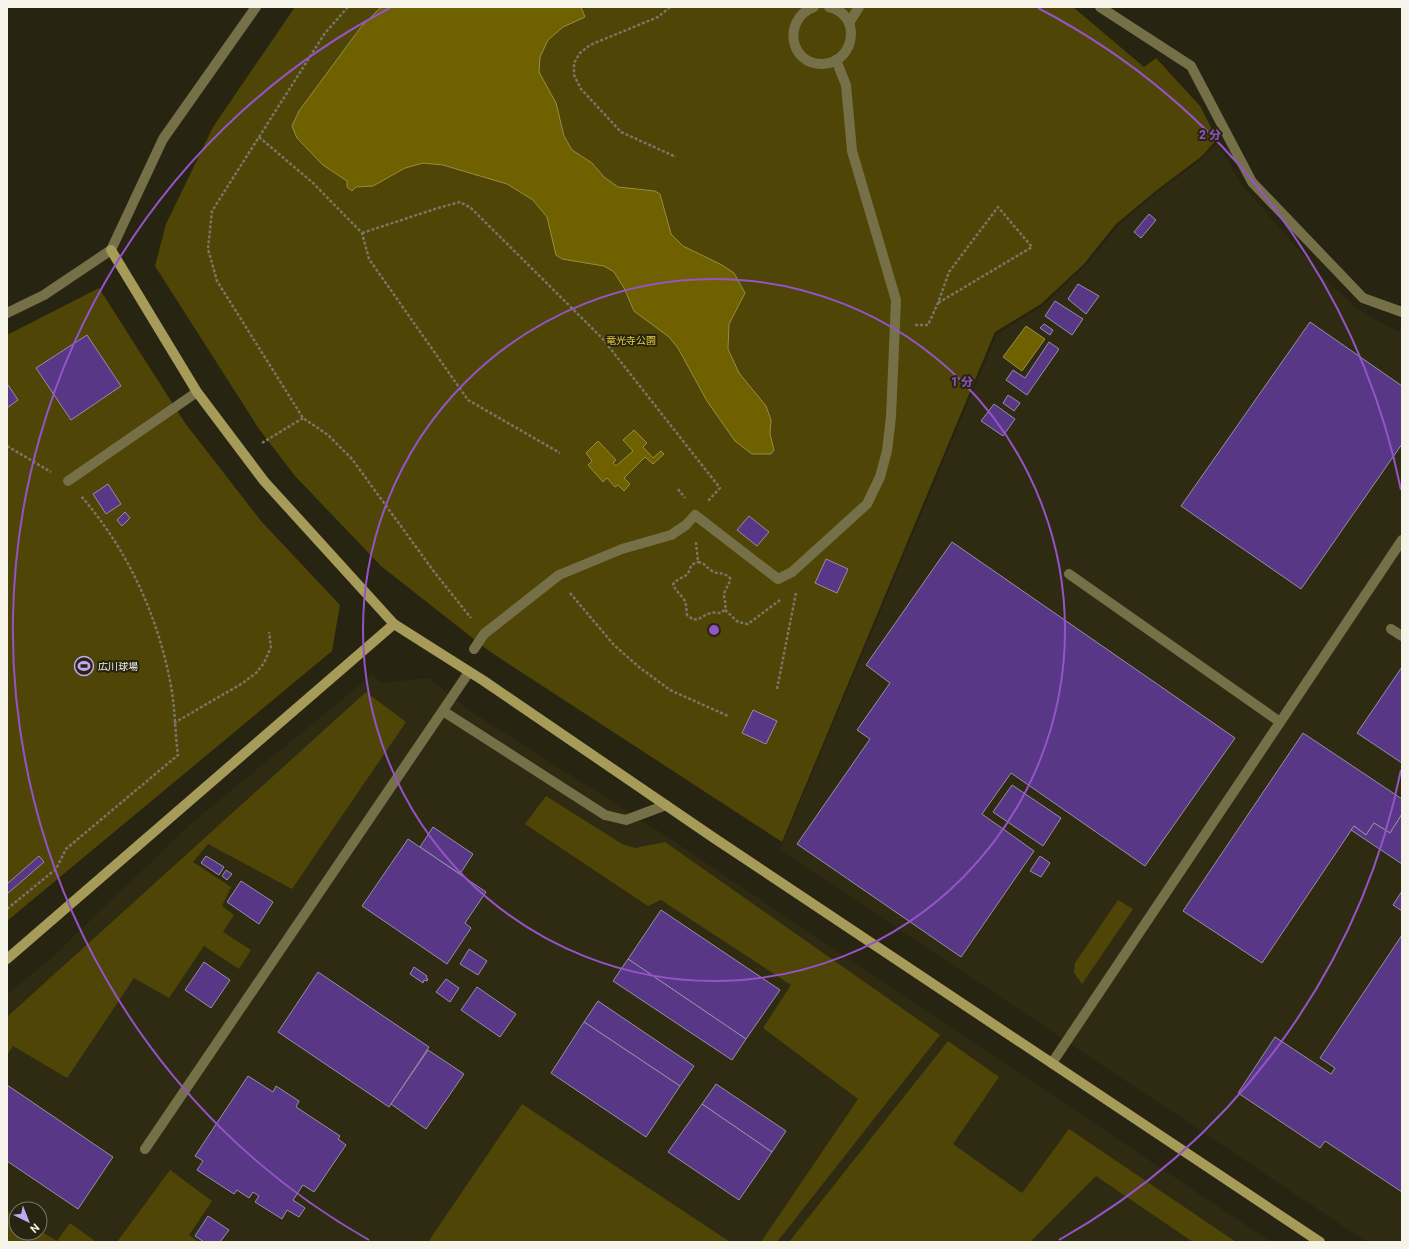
<svg xmlns="http://www.w3.org/2000/svg" width="1409" height="1249" font-family="Roboto,'Noto Sans JP',sans-serif">
<style>
.built{fill:#2f2b12;fill-rule:evenodd}
.green{fill:#4f4506}
.water{fill:#6f6100;stroke:#988d46}
.building{fill:#573786;stroke:#968fa4}
.lines{fill:none;stroke-linecap:round;stroke-linejoin:round}
.path{stroke:#797667;stroke-width:2.5;stroke-dasharray:3 2;stroke-linecap:butt}
.lane{stroke:#767048;stroke-width:10}
.street{stroke:#767048;stroke-width:10}
.secondary{stroke:#a69b59;stroke-width:10}
.ring{fill:none;stroke:#9454c7;stroke-width:2}
.labels{text-anchor:middle;stroke-width:4;stroke-linejoin:round;paint-order:stroke}
.park-label{font-size:10px;fill:#e9d140;stroke:#272412}
.poi-label{font-size:10px;fill:#f6f4e9;stroke:#272412;text-anchor:start}
.centre{fill:#9454c7;stroke:#272412;stroke-width:2}
.ring-label{font-size:12px;text-anchor:middle;font-weight:bold;fill:#9454c7;stroke:#272412;stroke-width:4;stroke-linejoin:round;paint-order:stroke}
</style>
<rect width="100%" height="100%" fill="#272412"/>
<g class="built">
<polygon points="1217,143 1241,184 1323,277 1356,308 1389,327 1402,332 1402,1242 1367,1242 780,850 997,334 1041,307 1087,264 1119,225 1159,191 1202,159"/>
<path d="M372 675 381 683 430 678 467 709 663 834 1271 1242H7V995L51 958 194 821ZM16 1209H40V1233H16Z"/>
</g>
<g class="green">
<polygon points="295,7 1073,7 1144,67 1156,58 1200,106 1217,139 1202,156 1157,190 1116,224 1084,264 1041,304 995,332 782,842 489,651 381,566 295,476 259,429 155,266 166,224 213,127"/>
<polygon points="99,288 185,423 261,521 340,605 332,651 7,921 7,335"/>
<polygon points="366,692 406,722 292,889 208,844 193,862 231,887 222,906 234,915 223,932 251,950 239,969 204,946 169,998 134,978 67,1078 13,1046 7,1055 7,1017"/>
<polygon points="546,796 622,844 635,848 665,842 940,1035 777,1242 761,1242 858,1099 763,1028 791,985 661,900 648,906 525,824"/>
<polygon points="1118,900 1133,909 1082,984 1074,973 1075,963"/>
<polygon points="948,1041 999,1077 953,1144 1022,1193 1069,1129 1236,1242 1193,1242 1096,1176 1030,1242 789,1242"/>
<polygon points="522,1104 730,1242 428,1242"/>
<polygon points="170,1170 212,1201 189,1235 199,1242 117,1242"/>
<polygon points="7,1211 16,1217 16,1233 40,1233 40,1231 57,1241 70,1223 96,1242 7,1242"/>
</g>
<g class="water">
<polygon points="381,7 581,7 585,17 563,27 548,40 540,57 539,72 556,103 564,136 572,150 592,163 604,177 618,187 655,191 660,194 671,234 683,246 722,265 734,273 745,293 729,324 728,349 739,373 766,406 771,420 770,434 774,450 771,454 752,454 735,441 707,401 678,348 669,337 634,311 624,288 614,272 604,266 562,259 556,255 547,217 533,200 507,184 443,165 423,163 405,168 373,186 356,187 352,191 347,187 347,181 323,165 297,138 292,126 299,111 361,27"/>
<polygon points="1026,326 1045,339 1022,371 1003,357"/>
<polygon points="634,430 647,443 643,447 653,458 661,451 664,454 653,464 645,457 624,478 630,484 624,491 618,485 615,487 607,478 603,482 588,465 592,461 586,453 598,441 616,460 613,463 616,466 633,451 623,440"/>
</g>
<g class="building">
<polygon points="1149,214 1156,220 1141,238 1134,232"/>
<polygon points="1078,284 1099,296 1086,314 1068,299"/>
<polygon points="1055,301 1083,319 1072,335 1045,316"/>
<polygon points="1310,322 1402,386 1402,444 1301,589 1181,506"/>
<polygon points="1044,324 1053,330 1050,335 1040,328"/>
<polygon points="87,335 121,386 71,420 36,368"/>
<polygon points="1049,342 1059,349 1027,395 1006,380 1013,370 1025,378"/>
<polygon points="8,385 18,400 7,408 7,386"/>
<polygon points="1008,395 1020,403 1014,411 1003,403"/>
<polygon points="994,404 1015,419 1003,436 981,421"/>
<polygon points="108,484 121,504 106,514 93,494"/>
<polygon points="125,512 130,518 122,526 117,520"/>
<polygon points="749,516 769,532 757,546 737,530"/>
<polygon points="952,542 1235,738 1145,866 1011,773 982,814 1034,851 961,957 797,844 870,739 857,730 890,683 866,665"/>
<polygon points="826,559 848,569 837,593 815,583"/>
<polygon points="1402,667 1402,763 1357,733"/>
<polygon points="753,710 777,721 766,744 742,733"/>
<polygon points="1303,733 1402,799 1402,814 1390,833 1374,823 1366,835 1354,826 1262,963 1183,911"/>
<polygon points="1012,785 1061,818 1043,846 993,812"/>
<polygon points="1402,814 1402,864 1351,830 1354,826 1366,835 1374,823 1390,833"/>
<polygon points="433,827 473,854 460,874 420,847"/>
<polygon points="408,839 486,892 465,923 471,928 447,964 362,906"/>
<polygon points="39,856 44,862 7,894 7,884"/>
<polygon points="206,856 224,867 219,875 201,863"/>
<polygon points="1040,856 1050,863 1041,877 1030,871"/>
<polygon points="226,870 232,874 227,880 222,876"/>
<polygon points="241,881 273,902 259,924 227,902"/>
<polygon points="1402,891 1402,911 1393,905"/>
<polygon points="661,910 780,990 746,1039 628,959"/>
<polygon points="1402,935 1402,1192 1325,1141 1320,1148 1238,1093 1275,1037 1331,1074 1335,1068 1320,1058"/>
<polygon points="469,949 487,961 478,975 460,964"/>
<polygon points="628,959 746,1039 732,1060 613,981"/>
<polygon points="204,962 230,980 211,1008 185,990"/>
<polygon points="414,967 427,976 426,978 428,979 427,981 424,980 423,983 410,974"/>
<polygon points="318,972 429,1047 389,1107 278,1032"/>
<polygon points="446,979 459,988 450,1002 436,992"/>
<polygon points="477,987 516,1014 500,1037 461,1010"/>
<polygon points="598,1001 694,1066 680,1086 584,1022"/>
<polygon points="584,1022 680,1086 646,1137 551,1073"/>
<polygon points="428,1050 464,1074 426,1129 391,1104"/>
<polygon points="248,1076 273,1092 276,1086 299,1101 296,1107 340,1136 338,1139 346,1145 314,1192 303,1185 293,1200 305,1208 299,1217 287,1210 282,1219 255,1202 259,1196 253,1192 249,1198 237,1190 234,1194 197,1170 203,1161 195,1156"/>
<polygon points="716,1084 786,1131 772,1152 702,1104"/>
<polygon points="7,1085 113,1157 78,1209 7,1161"/>
<polygon points="702,1104 772,1152 739,1200 668,1152"/>
<polygon points="208,1216 229,1230 220,1242 204,1242 195,1236"/>
</g>
<g class="lines">
<g class="path">
<polyline points="348,7 325,33 212,211 208,249 217,281 303,418 328,435 352,459 435,573 471,618"/>
<polyline points="670,7 658,17 590,45 580,53 574,63 574,75 581,89 621,132 676,157"/>
<polyline points="259,137 313,183 362,233 369,259 468,400 560,453"/>
<polyline points="362,233 438,208 460,202 471,208 602,338 720,488 708,501"/>
<polyline points="915,325 928,325 938,303 949,272 998,207 1032,247 938,303"/>
<polyline points="262,443 303,418"/>
<polyline points="7,446 51,472"/>
<polyline points="678,489 685,498"/>
<polyline points="696,542 698,562"/>
<path d="M698 562C705 563 706 567 712 571 718 575 723 571 730 578 730 584 727 586 725 591 721 600 731 605 721 613 718 613 714 612 711 613 701 615 698 625 687 615 686 609 687 603 683 598 679 593 675 590 673 584 682 574 688 580 691 565Z"/>
<polyline points="570,593 614,645 639,667 670,690 728,716"/>
<polyline points="725,610 738,622 748,624 780,600"/>
<polyline points="777,689 796,593"/>
<polyline points="174,723 243,683 256,673 264,663 271,647 269,632"/>
<path d="M7 909 56 869 66 849 178 755C175 732 175 708 171 686 158 616 128 550 81 496"/>
</g>
<g class="lane">
<path d="M814 7C782 19 789 65 823 64 856 62 862 14 829 7"/>
<polyline points="849,23 859,7"/>
<polyline points="68,481 197,392"/>
<polyline points="1069,574 1280,722"/>
<polyline points="1391,629 1402,636"/>
<polyline points="474,649 484,634 559,575 622,549 671,535 686,525 695,515 778,579 792,572 867,504 880,477 887,451 891,417 896,300 852,151 846,85 836,60"/>
<polyline points="443,711 605,815 626,820 666,805"/>
<polyline points="145,1149 469,672"/>
</g>
<g class="street">
<polyline points="1100,7 1191,66 1252,182 1363,298 1402,312"/>
<polyline points="7,313 44,295 111,250 163,139 256,7"/>
<polyline points="1052,1063 1402,540"/>
</g>
<g class="secondary">
<polyline points="111,250 197,392 264,481 394,624 484,681 714,838 1320,1242"/>
<polyline points="7,959 394,624"/>
</g>
</g>
<g class="ring">
<circle cx="714" cy="630" r="351"/>
<path d="M1401 770A701 701 0 0 1 1059 1240M369 1240A701 701 0 0 1 390 8M1038 8A701 701 0 0 1 1401 490"/>
</g>
<defs>
<g id="stadium-ring" transform="scale(1)"><circle r="9.5" fill="#272412" stroke="#c2a8f3" stroke-width="1.5"/><path d="M0-5a6.5 5 0 1 0 0 10a6.5 5 0 1 0 0-10ZM-3.5-1.8h7v3.6h-7Z" fill="#c2a8f3"/></g>
</defs>
<g fill-rule="evenodd">
<use href="#stadium-ring" x="84" y="666"/>
</g>
<g class="labels">
<g class="park-label">
<text x="631" y="344">竜光寺公園</text>
</g>
<g class="poi-label">
<text x="98" y="670">広川球場</text>
</g>
</g>
<circle cx="714" cy="630" r="6" class="centre"/>
<g class="ring-label">
<text x="1210" y="139">2 分</text>
<text x="962" y="386">1 分</text>
</g>
<rect width="1409" height="1249" fill="none" stroke="#f6f4e9" stroke-width="16"/>
<g transform="translate(28 1221) rotate(137)"><circle r="19" fill="#272412" stroke="#7a7768"/>
<path d="M0-3L7 15L0 10L-7 15Z" fill="#c2a8f3"/>
<text y="-6" font-size="11" font-weight="bold" text-anchor="middle" fill="#f6f4e9">N</text>
</g>
</svg>
